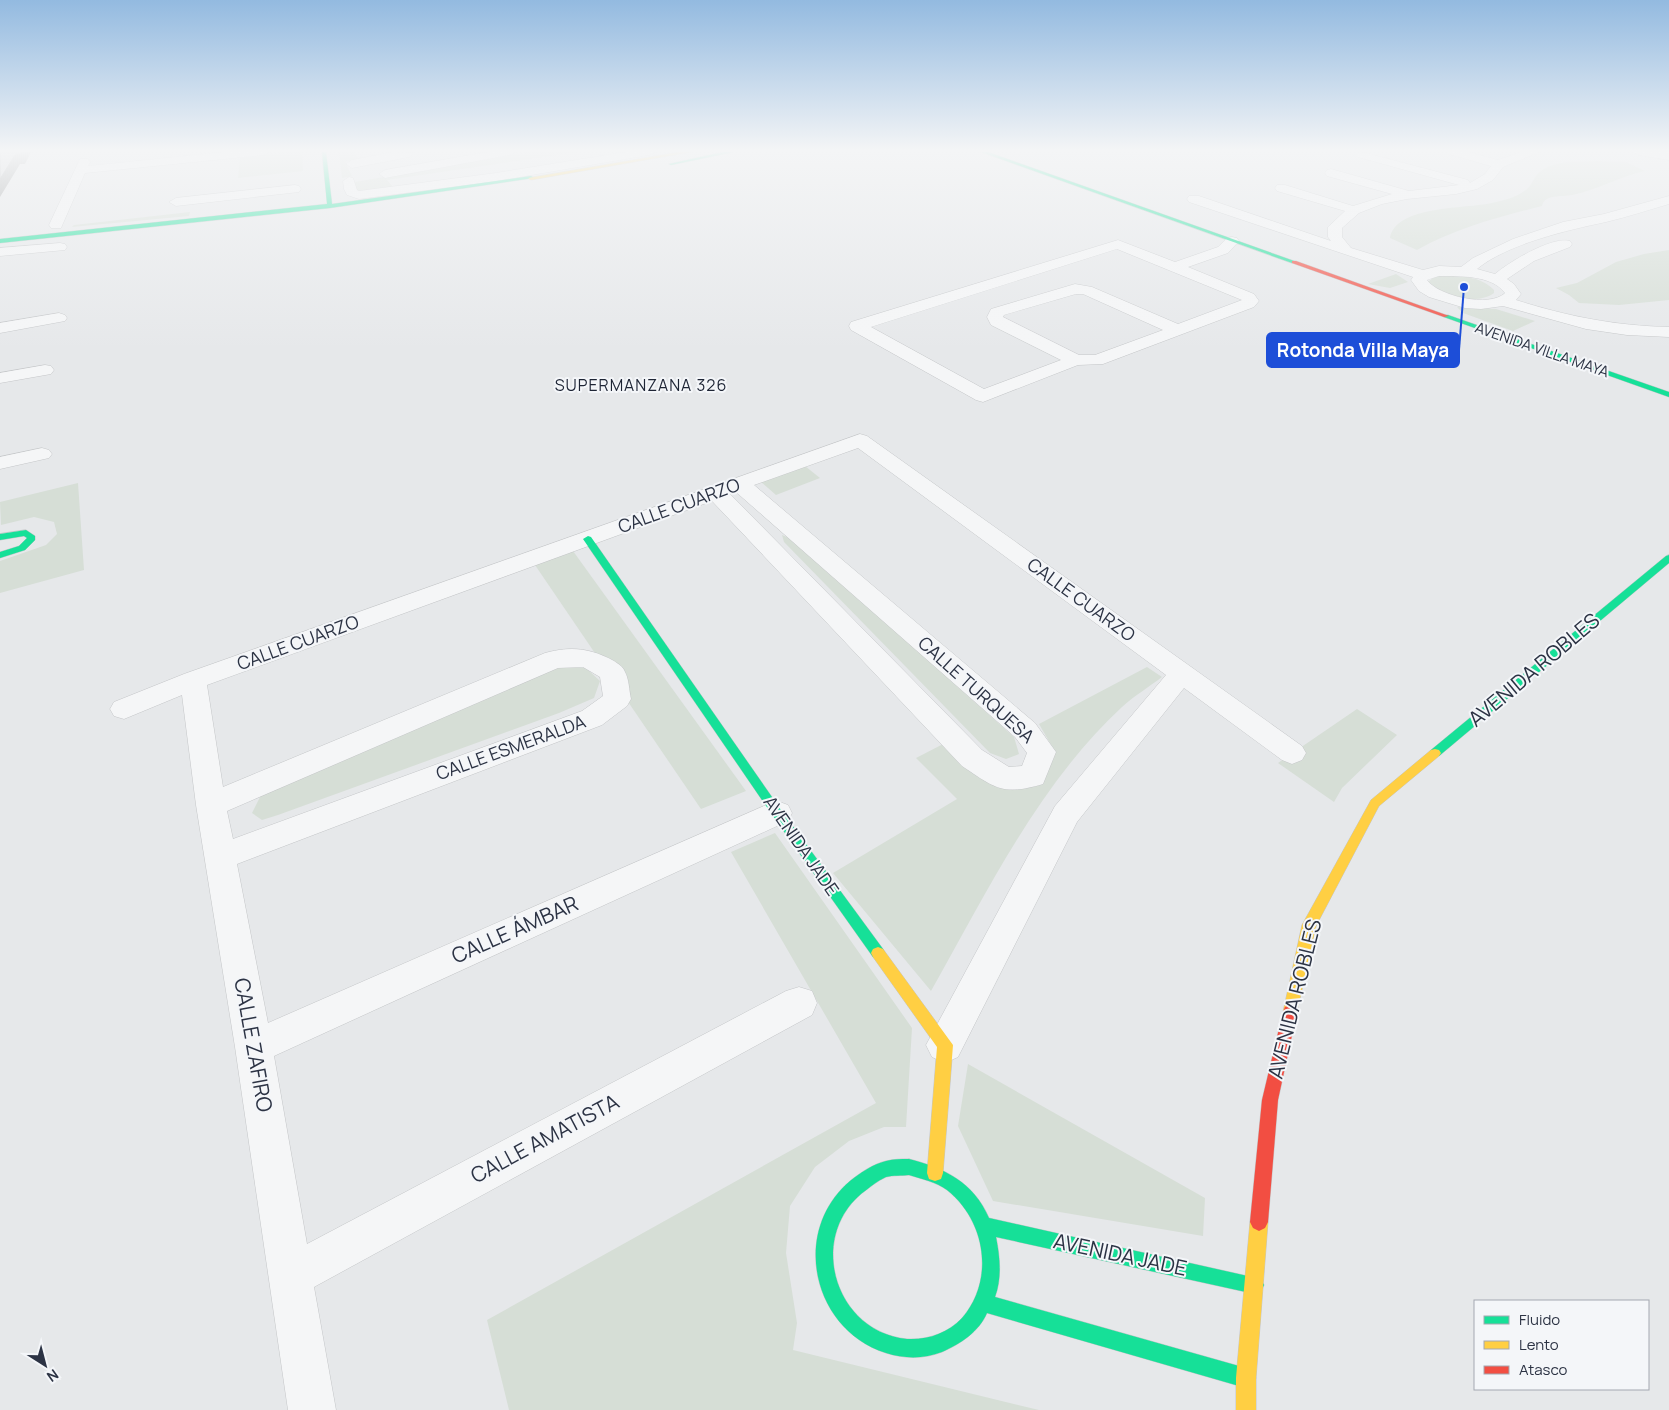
<svg xmlns="http://www.w3.org/2000/svg" width="1669" height="1410" font-family="Manrope,sans-serif">
<style>
.green{fill:#d6ded6}
.lines{fill:none;stroke-linecap:round;stroke-linejoin:round}
.street-casing{stroke:#c4c6c8;stroke-width:1}
.fast-casing{stroke:#c4c6c8;stroke-width:1}
.slow-casing{stroke:#c4c6c8;stroke-width:1}
.jam-casing{stroke:#c4c6c8;stroke-width:1}
.street{fill:#f5f6f7;fill-rule:evenodd}
.fast{fill:#16e098;fill-rule:evenodd}
.slow{fill:#ffcf43;fill-rule:evenodd}
.jam{fill:#f24e42;fill-rule:evenodd}
.shaded-wall{fill:#909293}
.building{fill:#ced0d2;stroke:#909293}
.labels{text-anchor:middle;stroke-width:4;stroke-linejoin:round;paint-order:stroke}
.far-street-label{font-size:15px;fill:#2c3344;stroke:#f4f6f9}
.far-neighbourhood-label{font-size:16px;letter-spacing:1px;fill:#1e2535;stroke:#f4f6f9}
.street-label{font-size:18px;fill:#2c3344;stroke:#f4f6f9}
.near-street-label{font-size:21px;fill:#2c3344;stroke:#f4f6f9}
.leader{fill:none;stroke:#1d4ed8;stroke-width:2}
.callout-dot{fill:#1d4ed8;stroke:#f4f6f9;stroke-width:2}
.callout{fill:#1d4ed8;stroke:#1d4ed8;stroke-width:2}
.callout-label{font-size:19px;text-anchor:middle;font-weight:bold;fill:#fff}
</style>
<rect width="100%" height="100%" fill="#e6e8ea"/>
<g class="green">
<polygon points="285,152 302,152 303,171 238,178 240,157"/>
<polygon points="339,152 353,152 359,159 345,162 352,176 342,178"/>
<polygon points="526,152 578,152 387,180 393,187 355,192 355,182"/>
<path d="M1596 161 1626 162 1645 171C1620 176 1598 190 1572 195 1562 197 1544 194 1542 206 1499 217 1456 228 1417 250L1390 238C1396 205 1465 209 1492 203 1503 201 1518 197 1527 189 1532 185 1534 176 1541 171 1556 160 1579 162 1596 161Z"/>
<polygon points="190,212 189,216 72,227 74,225"/>
<polygon points="1669,250 1669,300 1619,305 1579,303 1569,295 1556,288 1577,283 1616,262 1644,254"/>
<polygon points="1396,274 1408,282 1390,288 1368,284"/>
<path d="M1443 275C1460 276 1481 276 1494 290V293C1477 306 1441 296 1428 282L1435 276Z"/>
<polygon points="1457,307 1496,309 1535,321 1513,331 1463,313"/>
<polygon points="805,466 820,478 776,495 761,482"/>
<polygon points="78,483 84,570 0,593 0,561 46,545 57,534 54,522 34,517 1,525 0,502"/>
<polygon points="782,535 792,539 1014,737 1019,754 1006,759 990,753 784,542"/>
<polygon points="573,551 746,791 701,809 535,565"/>
<polygon points="565,666 586,668 600,681 594,698 559,713 278,815 262,820 252,813 262,793 544,671"/>
<path d="M1147 667 1162 677C1149 687 1134 696 1122 707 1038 785 987 892 931 991L833 873 957 799 916 758 949 741 1031 781 1054 750 1039 724Z"/>
<polygon points="1357,709 1397,735 1342,788 1334,802 1278,763"/>
<polygon points="775,833 912,1028 906,1127 884,1127 849,1141 815,1167 790,1206 786,1253 797,1323 793,1350 1039,1410 509,1410 487,1320 876,1103 731,852"/>
<polygon points="968,1064 1205,1198 1203,1236 993,1201 958,1126"/>
</g>
<g class="lines">
<g class="street-casing">
<g id="street">
<polygon points="224,152 269,152 263,155 85,173 61,228 51,228 49,225 80,159 88,159 90,162 88,166"/>
<polygon points="394,152 415,153 409,157 352,168 346,164 352,160"/>
<polygon points="488,152 515,152 509,155 385,178 379,174 385,170"/>
<polygon points="626,152 655,152 649,155 496,181 359,199 347,195 344,189 343,181 349,177 353,178 357,190 359,191 496,173"/>
<path d="M1359 152 1366 153 1468 180 1470 183 1485 174 1491 166 1449 154 1447 152H1468L1498 160 1521 152H1539L1503 167 1493 180 1477 189 1456 194 1407 199 1382 204 1359 213 1342 228V237L1351 248 1423 270 1439 266 1461 267 1473 258 1513 239 1563 222 1604 214 1669 196V204C1648 210 1627 217 1606 222 1568 230 1507 244 1477 269L1495 274C1509 262 1552 236 1570 241L1572 244 1570 247 1534 261 1507 279 1514 284 1521 294 1516 300C1566 316 1616 326 1669 327V337L1627 335 1586 329 1503 306 1481 309 1465 308 1429 297 1419 291 1411 280 1413 277 1189 202 1187 199 1189 196H1199L1331 241 1328 237V227L1345 211 1277 191 1275 188 1277 185H1285L1353 206 1392 194 1327 176 1325 173 1327 170 1331 169 1409 191 1459 185 1358 157 1356 155ZM1439 276C1459 276 1492 275 1505 293 1490 308 1438 296 1427 280Z"/>
<polygon points="1633,152 1669,152 1669,160 1639,155"/>
<polygon points="295,185 299,186 301,189 299,192 176,206 169,202 176,198"/>
<path d="M1232 237 1237 238 1239 241 1228 253 1188 267 1254 294 1259 301 1254 307 1103 364 1078 365 983 402 976 400 851 330 849 326 851 322 1118 240 1175 262 1218 247 1227 238ZM1117 249 1242 300 1178 324 1092 287 1075 284 991 309 987 317 991 325 1061 360 984 389 871 327ZM1076 294H1083L1163 330 1095 355H1079L1003 317 1004 315Z"/>
<polygon points="60,243 65,244 67,247 65,250 0,256 0,248"/>
<polygon points="59,313 65,315 67,318 65,321 0,333 0,323"/>
<polygon points="45,365 51,366 54,370 51,374 0,383 0,373"/>
<path d="M860 434 867 436 1302 746 1306 753 1302 760 1292 764 1282 760 1184 688 1077 822 958 1057 945 1063 932 1057 926 1045 1055 806 1166 675 858 448 754 485 1035 723 1056 752 1043 784C1002 796 995 788 962 766L712 501 207 685 223 787 545 653C571 646 590 648 614 661 618 664 623 666 625 672 629 679 629 690 631 699L627 706 602 725 237 864 268 1023 766 805 777 801 788 805 792 813 788 821 274 1056 307 1244 786 991 799 987 812 991 817 1003 812 1015 314 1287 336 1410H288L235 1047 196 805 182 695 124 719 114 716 110 709 114 702 184 674ZM736 492 1015 737 1027 753 1022 766 1009 767 982 750 730 494ZM583 667 600 677 603 696 582 711 233 839 227 811 558 668Z"/>
<polygon points="42,448 49,450 52,454 49,458 0,469 0,457"/>
</g>
</g>
<g class="fast-casing">
<g id="fast">
<polygon points="322,152 326,152 332,204 531,176 534,178 330,208 0,243 0,239 327,204"/>
<polygon points="723,152 734,152 671,165 669,164"/>
<polygon points="981,152 988,152 1297,262 1292,263"/>
<polygon points="1444,315 1448,315 1669,392 1669,397 1444,317"/>
<polygon points="26,530 35,536 35,540 25,550 0,558 0,552 19,546 27,538 24,536 0,540 0,534"/>
<polygon points="588,536 591,537 781,810 883,949 885,953 883,957 878,959 873,957 773,816 583,539"/>
<polygon points="1669,555 1669,563 1439,756 1431,756 1429,753 1431,750 1666,556"/>
<path d="M909 1159C945 1168 974 1183 989 1218L1261 1279 1264 1285 1261 1291 1255 1294 996 1237C1000 1257 1002 1278 995 1297L1246 1368 1253 1371 1256 1378 1253 1385 1246 1388 987 1313C979 1332 960 1344 942 1352 924 1359 905 1359 886 1353 813 1330 790 1232 850 1181 860 1173 873 1164 886 1161 894 1159 901 1159 909 1159ZM909 1175C922 1179 936 1182 947 1190 986 1221 995 1280 962 1318 948 1333 928 1340 907 1339 836 1332 807 1240 861 1194 869 1188 877 1181 886 1177 893 1175 902 1176 909 1175Z"/>
</g>
</g>
<g class="slow-casing">
<g id="slow">
<polygon points="679,152 691,152 531,180 528,178"/>
<polygon points="1435,749 1439,750 1441,753 1439,756 1379,806 1316,926 1297,1012 1295,1017 1290,1019 1285,1017 1283,1012 1302,925 1371,800 1431,750"/>
<polygon points="878,947 883,949 953,1045 943,1173 941,1179 935,1181 929,1179 927,1173 937,1047 873,957 871,953 873,949"/>
<polygon points="1259,1213 1265,1216 1268,1222 1256,1378 1256,1410 1236,1410 1236,1378 1250,1222 1253,1216"/>
</g>
</g>
<g class="jam-casing">
<g id="jam">
<polygon points="1292,261 1296,261 1449,316 1444,317 1292,263"/>
<polygon points="1290,1005 1295,1007 1297,1012 1278,1100 1268,1222 1265,1228 1259,1231 1253,1228 1250,1222 1262,1100 1283,1012 1285,1007"/>
</g>
</g>
<use href="#street" class="street"/>
<use href="#fast" class="fast"/>
<use href="#slow" class="slow"/>
<use href="#jam" class="jam"/>
</g>
<polygon class="shaded-wall" points="21,152 31,152 25,164 20,164 0,197 0,179 15,155"/>
<polygon class="building" points="0,152 21,152 20,154 15,155 0,179"/>
<linearGradient id="sky" x2="0" y2="1"><stop stop-color="#93bae0"/><stop offset="0.43" stop-color="#f4f5f6"/><stop offset="1" stop-color="#f4f5f6" stop-opacity="0"/></linearGradient>
<rect width="1669" height="350" fill="url(#sky)"/>
<g class="labels">
<g class="far-street-label">
<text transform="translate(1542 350) rotate(19)" y="5">AVENIDA VILLA MAYA</text>
</g>
<g class="far-neighbourhood-label">
<text x="641" y="391">SUPERMANZANA 326</text>
</g>
<g class="street-label">
<text transform="translate(679 506) rotate(-20)" y="6">CALLE CUARZO</text>
<text transform="translate(1081 600) rotate(36)" y="6">CALLE CUARZO</text>
<text transform="translate(298 643) rotate(-20)" y="6">CALLE CUARZO</text>
<text transform="translate(976 690) rotate(42)" y="6">CALLE TURQUESA</text>
<text transform="translate(511 748) rotate(-20)" y="6">CALLE ESMERALDA</text>
<text transform="translate(801 846) rotate(55)" y="6">AVENIDA JADE</text>
</g>
<g class="near-street-label">
<text transform="translate(1534 670) rotate(-40)" y="7">AVENIDA ROBLES</text>
<text transform="translate(515 930) rotate(-24)" y="7">CALLE ÁMBAR</text>
<text transform="translate(1295 999) rotate(-76)" y="7">AVENIDA ROBLES</text>
<text transform="translate(253 1045) rotate(80)" y="7">CALLE ZAFIRO</text>
<text transform="translate(545 1139) rotate(-28)" y="7">CALLE AMATISTA</text>
<text transform="translate(1120 1255) rotate(12)" y="7">AVENIDA JADE</text>
</g>
</g>
<path class="leader" d="M1464 287L1459 350"/>
<circle class="callout-dot" cx="1464" cy="287" r="5"/>
<rect class="callout" x="1267" y="333" width="192" height="34" rx="5"/>
<g class="callout-label">
<text x="1363" y="357">Rotonda Villa Maya</text>
</g>
<rect x="1474" y="1300" width="175" height="90" fill="#f4f6f9" stroke="#a4a8b1"/>
<rect x="1484" y="1316" width="25" height="8" fill="#16e098" stroke="#a4a8b1"/>
<text x="1519" y="1325" font-size="15" fill="#2c3344">Fluido</text>
<rect x="1484" y="1341" width="25" height="8" fill="#ffcf43" stroke="#a4a8b1"/>
<text x="1519" y="1350" font-size="15" fill="#2c3344">Lento</text>
<rect x="1484" y="1366" width="25" height="8" fill="#f24e42" stroke="#a4a8b1"/>
<text x="1519" y="1375" font-size="15" fill="#2c3344">Atasco</text>
<g transform="translate(45 1365) rotate(144)" stroke="#f4f6f9" stroke-width="4" paint-order="stroke">
<path d="M0-4L9 19L0 12L-9 19Z" fill="#2c3344"/>
<text y="-8" font-size="14" font-weight="bold" text-anchor="middle" fill="#2c3344">N</text>
</g>
</svg>
